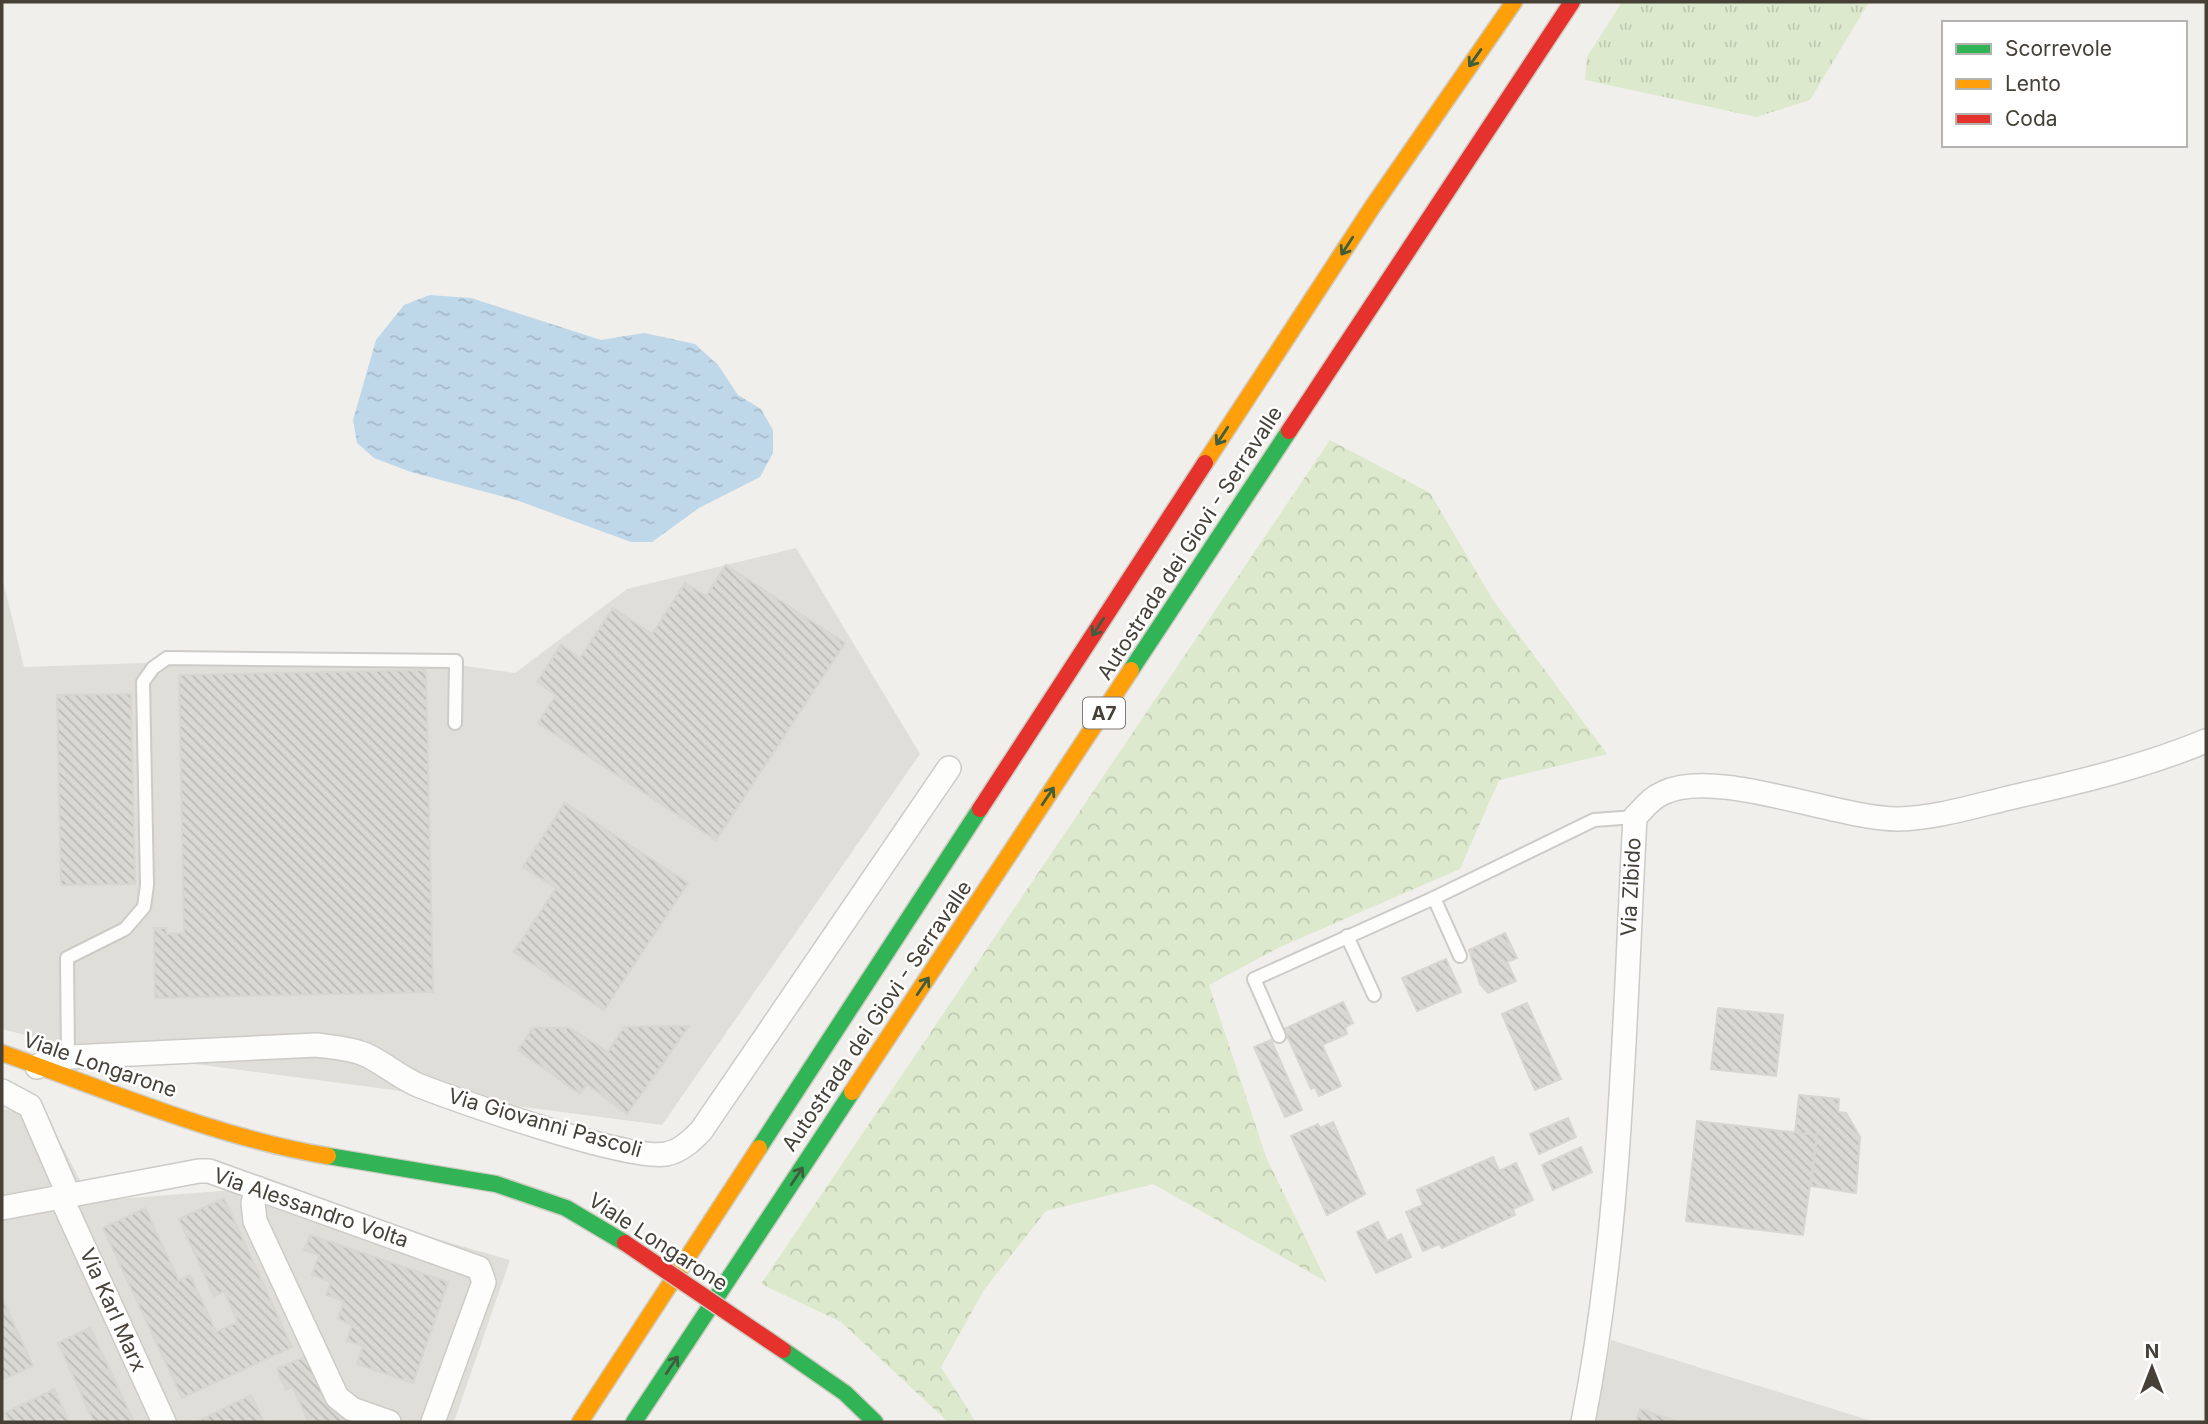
<svg xmlns="http://www.w3.org/2000/svg" width="2208" height="1424" font-family="Inter,sans-serif">
<style>
.industrial{fill:#e0ded9}
.grass{fill:url(#grass-tufts)}
.forest{fill:url(#forest-crowns)}
.water{fill:url(#water-ripples)}
.building{fill:url(#building-back-hatch);stroke:#d8d6d1;stroke-width:2}
.lines{fill:none;stroke-linecap:round;stroke-linejoin:round}
.lane-casing{stroke:#cccbc7;stroke-width:16}
.street-casing{stroke:#cccbc7;stroke-width:26}
.fast-casing{stroke:#ceccc2;stroke-width:19}
.slow-casing{stroke:#ceccc2;stroke-width:19}
.jam-casing{stroke:#ceccc2;stroke-width:19}
.lane{stroke:#fdfdfc;stroke-width:12}
.street{stroke:#fdfdfc;stroke-width:23}
.fast{stroke:#30b455;stroke-width:16}
.slow{stroke:#ff9f0a;stroke-width:16}
.jam{stroke:#e5322d;stroke-width:16}
.jam-bridge-casing{stroke:#ceccc2;stroke-width:19;stroke-linecap:butt}
.jam-bridge{stroke:#e5322d;stroke-width:16}
.oneway{stroke:#405d3e}
.labels{text-anchor:middle;stroke-width:5;stroke-linejoin:round;paint-order:stroke}
.shield{fill:#fff;stroke:#7e7973;stroke-width:2}
.shield-label{font-size:19px;font-weight:bold;fill:#464037}
.street-label{font-size:21px;fill:#464037;stroke:#fff}
</style>
<defs>
<pattern id="grass-tufts" width="24" height="20" patternUnits="userSpaceOnUse" patternTransform="scale(1.75)"><rect width="24" height="20" fill="#dde9cd"/><path d="M3 7l-1-3M5 7V3M7 7l1-3M15 17l-1-3M17 17v-4M19 17l1-3" fill="none" stroke="#bfc9b1"/></pattern>
<pattern id="forest-crowns" width="20" height="18" patternUnits="userSpaceOnUse" patternTransform="scale(1.75)"><rect width="20" height="18" fill="#dde9cd"/><path d="M2 6a3 3 0 1 1 6 0M12 15a3 3 0 1 1 6 0" fill="none" stroke="#bfc9b1"/></pattern>
<pattern id="water-ripples" width="26" height="14" patternUnits="userSpaceOnUse" patternTransform="scale(1.75)"><rect width="26" height="14" fill="#bed8ea"/><path d="M2 4q2-2 4 0t4 0M15 11q2-2 4 0t4 0" fill="none" stroke="#a5bac9"/></pattern>
<pattern id="building-back-hatch" width="6" height="6" patternUnits="userSpaceOnUse" patternTransform="scale(1.75)"><rect width="6" height="6" fill="#d9d8d3"/><path d="M-1 5l2 2M0 0l6 6M5-1l2 2" fill="none" stroke="#bcbab6"/></pattern>
</defs>
<rect width="100%" height="100%" fill="#f0efeb"/>
<g class="industrial">
<polygon points="796,548 920,754 662,1125 79,1049 2,1029 2,577 24,667 387,655 515,673 627,589"/>
<polygon points="2,1109 47,1117 91,1201 260,1188 510,1260 454,1422 2,1422"/>
<polygon points="1611,1340 1875,1422 1595,1422"/>
</g>
<polygon class="grass" points="1622,2 1869,2 1810,100 1757,117 1585,80 1587,57"/>
<polygon class="forest" points="1330,440 1430,493 1493,600 1607,754 1499,780 1460,869 1280,947 1209,985 1266,1157 1327,1282 1153,1184 1046,1211 984,1290 941,1367 976,1422 948,1422 841,1322 761,1284"/>
<polygon class="water" points="430,295 471,298 601,340 644,333 695,344 718,365 738,395 761,409 773,430 773,453 760,477 699,508 652,542 631,542 516,500 411,472 374,458 357,443 353,420 376,340 404,305"/>
<g class="building">
<polygon points="726,565 845,643 716,840 538,723 556,695 537,682 561,645 580,658 613,608 652,634 685,583 706,596"/>
<polygon points="426,670 433,992 155,998 154,928 166,928 167,934 184,933 179,675"/>
<polygon points="131,694 135,884 61,885 57,695"/>
<polygon points="565,803 688,883 604,1010 514,952 556,888 523,867"/>
<polygon points="1505,933 1517,958 1507,962 1516,981 1488,993 1480,984 1469,950"/>
<polygon points="1446,959 1461,992 1417,1011 1402,978"/>
<polygon points="1343,1002 1353,1023 1345,1027 1347,1034 1322,1045 1341,1086 1319,1096 1315,1087 1311,1089 1284,1029"/>
<polygon points="1527,1003 1561,1079 1535,1090 1502,1014"/>
<polygon points="1718,1008 1783,1015 1776,1076 1711,1069"/>
<polygon points="689,1026 627,1114 587,1084 580,1094 518,1050 533,1028 570,1028 608,1052 624,1027"/>
<polygon points="1271,1040 1302,1110 1285,1117 1254,1047"/>
<polygon points="1799,1095 1839,1099 1838,1112 1846,1113 1860,1137 1856,1193 1811,1186 1817,1135 1795,1133"/>
<polygon points="1568,1118 1576,1137 1539,1154 1530,1134"/>
<polygon points="1697,1121 1817,1135 1803,1235 1686,1221"/>
<polygon points="1333,1122 1365,1194 1327,1215 1291,1136 1318,1124 1320,1128"/>
<polygon points="1581,1147 1592,1172 1553,1190 1542,1165"/>
<polygon points="1493,1157 1499,1171 1516,1163 1533,1200 1513,1209 1515,1215 1442,1248 1439,1244 1423,1251 1406,1212 1423,1205 1417,1190"/>
<polygon points="224,1198 292,1347 182,1398 103,1228 145,1208 179,1281 190,1275 216,1332 238,1322 224,1291 214,1296 179,1219"/>
<polygon points="1378,1222 1387,1241 1401,1234 1411,1257 1376,1273 1357,1232"/>
<polygon points="310,1235 448,1282 413,1383 357,1364 363,1346 347,1341 352,1325 338,1319 344,1301 326,1295 331,1282 312,1275 319,1255 304,1250"/>
<polygon points="2,1298 33,1366 2,1380"/>
<polygon points="90,1328 134,1422 94,1422 58,1343"/>
<polygon points="313,1353 345,1422 305,1422 308,1421 293,1387 286,1390 277,1369"/>
<polygon points="54,1389 69,1422 10,1422 5,1413"/>
<polygon points="251,1395 264,1422 196,1422"/>
<polygon points="1640,1409 1679,1422 1636,1422"/>
</g>
<g class="lines">
<g class="lane-casing">
<g id="lane">
<polyline points="1434,898 1460,956"/>
<polyline points="1347,936 1374,995"/>
<polyline points="1279,1036 1254,979 1434,898 1594,820 1635,817"/>
<polyline points="68,1057 67,958 125,929 144,907 147,885 143,682 153,668 167,658 456,661 455,723"/>
</g>
</g>
<g class="street-casing">
<g id="street">
<path d="M37 1067 50 1058 317 1045C332 1047 349 1048 364 1054 383 1062 400 1078 420 1086 462 1102 629 1161 666 1154 681 1151 691 1141 701 1131L949 768"/>
<polyline points="2,1091 30,1106 69,1196"/>
<polyline points="257,1188 253,1203 255,1221 337,1397 352,1409 389,1422"/>
<polyline points="61,1197 164,1422"/>
<polyline points="2,1208 199,1171 209,1171 479,1268 484,1282 433,1422"/>
<path d="M1583 1422C1622 1224 1624 1019 1635 817 1644 808 1651 798 1663 793 1716 767 1837 819 1898 819 1936 818 1975 806 2013 797 2079 782 2143 767 2206 741"/>
</g>
</g>
<g class="fast-casing">
<g id="fast">
<polyline points="1131,670 1289,431"/>
<polyline points="759,1148 980,809"/>
<polyline points="328,1156 496,1184 566,1208 625,1243"/>
<polyline points="783,1350 845,1393 875,1422"/>
<polyline points="634,1422 852,1092"/>
</g>
</g>
<g class="slow-casing">
<g id="slow">
<polyline points="1205,463 1373,206 1514,2"/>
<path d="M2 1053C107 1090 218 1138 328 1156"/>
<polyline points="852,1092 1131,670"/>
<polyline points="580,1422 759,1148"/>
</g>
</g>
<g class="jam-casing">
<g id="jam">
<polyline points="1289,431 1572,2"/>
<polyline points="980,809 1205,463"/>
</g>
</g>
<use href="#lane" class="lane"/>
<use href="#street" class="street"/>
<use href="#fast" class="fast"/>
<use href="#slow" class="slow"/>
<use href="#jam" class="jam"/>
<g class="jam-bridge-casing">
<polyline id="jam-bridge" points="625,1243 783,1350"/>
</g>
<use href="#jam-bridge" class="jam-bridge"/>
</g>
<defs><path id="oneway-shaft" d="M-6 0H5M1.5-3L5.5 0L1.5 3" fill="none" stroke-width="1.6" stroke-linecap="round" stroke-linejoin="round" transform="scale(1.75)"/></defs>
<g class="oneway">
<use href="#oneway-shaft" transform="translate(1475 58) rotate(125)"/>
<use href="#oneway-shaft" transform="translate(1347 246) rotate(123)"/>
<use href="#oneway-shaft" transform="translate(1222 436) rotate(123)"/>
<use href="#oneway-shaft" transform="translate(1098 627) rotate(123)"/>
<use href="#oneway-shaft" transform="translate(1048 796) rotate(-56)"/>
<use href="#oneway-shaft" transform="translate(923 986) rotate(-56)"/>
<use href="#oneway-shaft" transform="translate(797 1176) rotate(-56)"/>
<use href="#oneway-shaft" transform="translate(672 1365) rotate(-56)"/>
</g>
<g class="labels">
<rect class="shield" x="1083" y="697.5" width="42" height="31" rx="5"/>
<g class="shield-label">
<text x="1104" y="720">A7</text>
</g>
<g class="street-label">
<text transform="translate(1190 543) rotate(-57)" y="7">Autostrada dei Giovi - Serravalle</text>
<text transform="translate(1631 887) rotate(-87)" y="7">Via Zibido</text>
<text transform="translate(877 1016) rotate(-56)" y="7">Autostrada dei Giovi - Serravalle</text>
<text transform="translate(100 1065) rotate(19)" y="7">Viale Longarone</text>
<text transform="translate(545 1123) rotate(16)" y="7">Via Giovanni Pascoli</text>
<text transform="translate(311 1208) rotate(19)" y="7">Via Alessandro Volta</text>
<text transform="translate(658 1242) rotate(33)" y="7">Viale Longarone</text>
<text transform="translate(113 1310) rotate(66)" y="7">Via Karl Marx</text>
</g>
</g>
<rect width="2208" height="1424" fill="none" stroke="#464037" stroke-width="7"/>
<rect x="1942" y="21" width="245" height="126" fill="#ffffff" stroke="#b5b3af" stroke-width="2"/>
<rect x="1956" y="44" width="35" height="10" fill="#30b455" stroke="#b5b3af" stroke-width="2"/>
<text x="2005" y="56" font-size="21" fill="#464037">Scorrevole</text>
<rect x="1956" y="79" width="35" height="10" fill="#ff9f0a" stroke="#b5b3af" stroke-width="2"/>
<text x="2005" y="91" font-size="21" fill="#464037">Lento</text>
<rect x="1956" y="114" width="35" height="10" fill="#e5322d" stroke="#b5b3af" stroke-width="2"/>
<text x="2005" y="126" font-size="21" fill="#464037">Coda</text>
<g transform="translate(2152 1368)" stroke="#ffffff" stroke-width="5" paint-order="stroke">
<path d="M0-5L12 26L0 18L-12 26Z" fill="#464037"/>
<text y="-10" font-size="19" font-weight="bold" text-anchor="middle" fill="#464037">N</text>
</g>
</svg>
